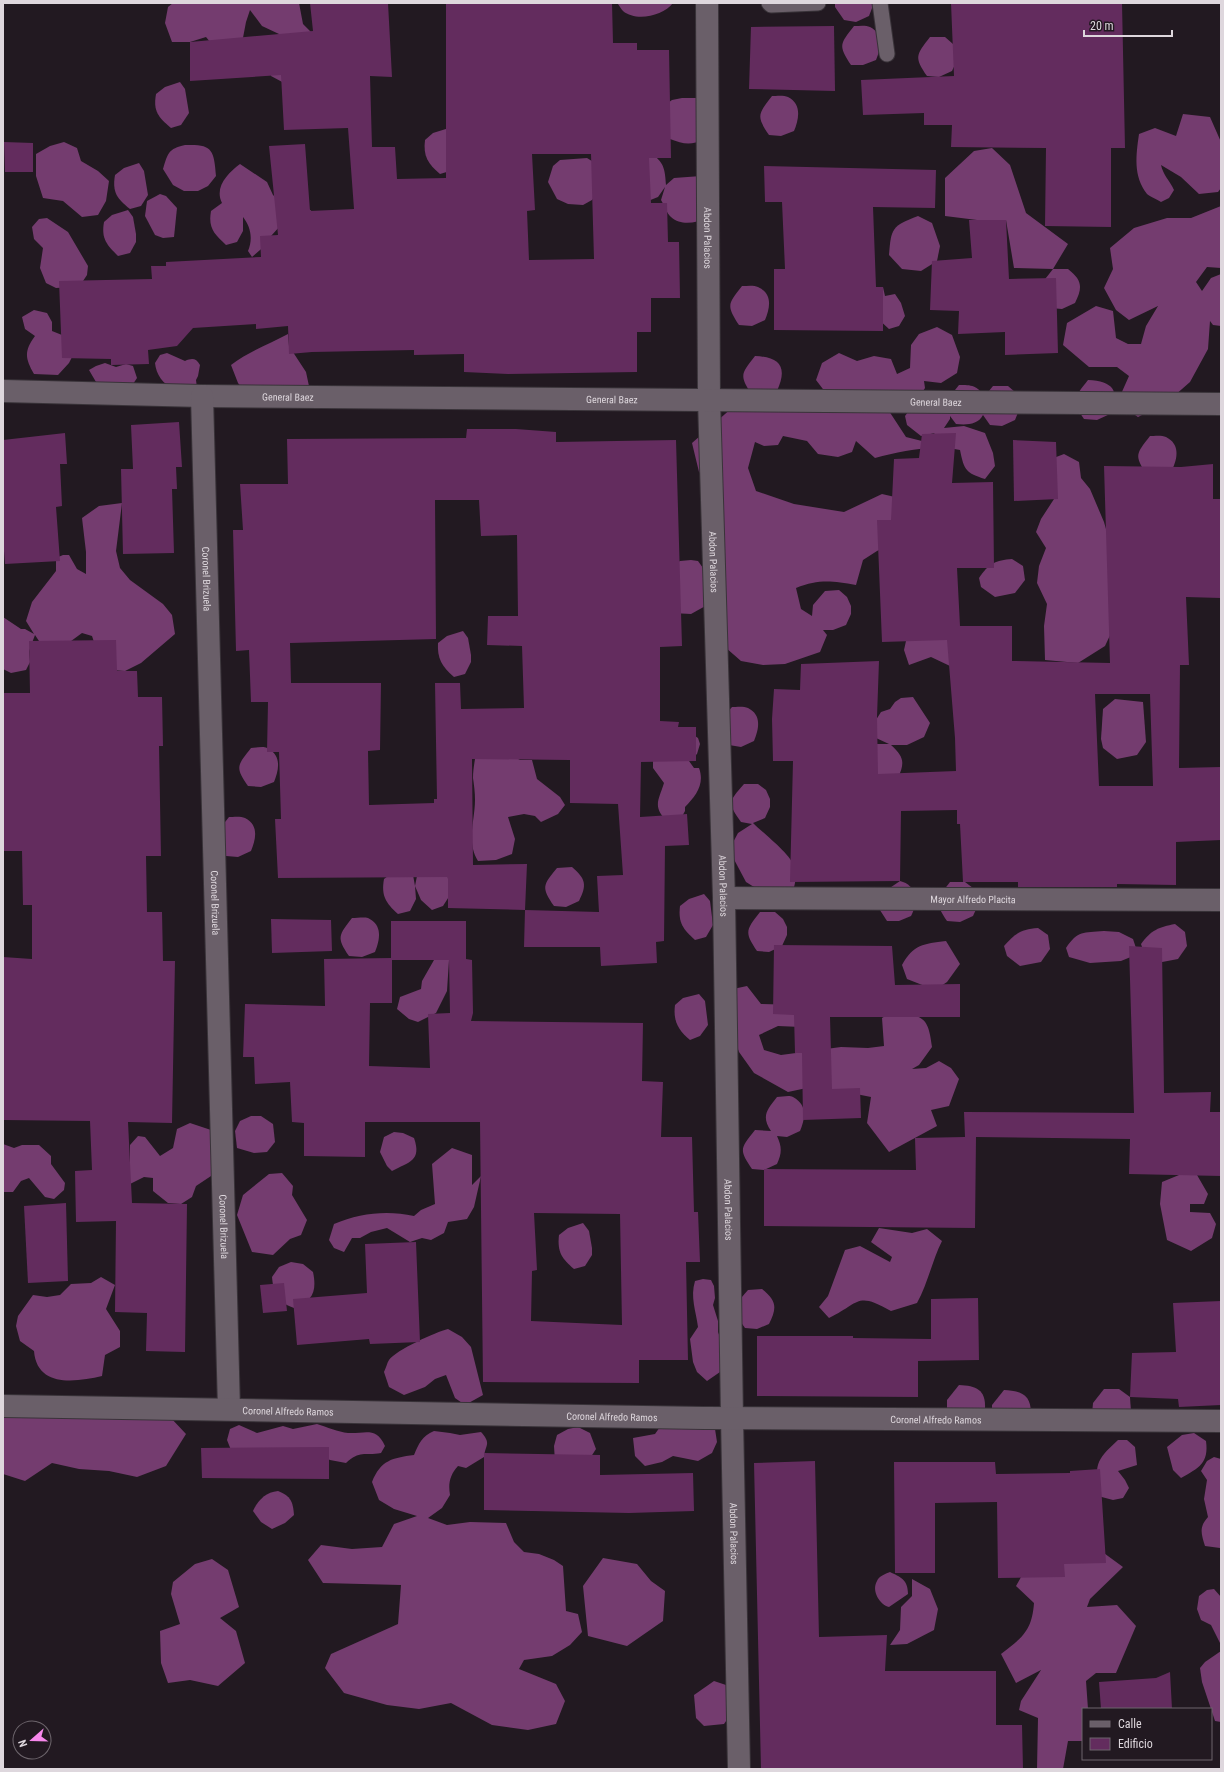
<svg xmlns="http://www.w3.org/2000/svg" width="1224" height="1772" font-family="'Roboto Condensed',sans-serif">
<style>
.forest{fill:#743c6f;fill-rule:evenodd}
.building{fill:#632c5e;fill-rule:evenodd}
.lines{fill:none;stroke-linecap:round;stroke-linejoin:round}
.lane-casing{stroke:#393339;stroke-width:17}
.street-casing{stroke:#393339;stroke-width:24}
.lane{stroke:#6a5f69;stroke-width:15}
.street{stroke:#6a5f69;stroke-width:22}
.labels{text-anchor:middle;stroke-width:4;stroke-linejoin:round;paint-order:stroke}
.street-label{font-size:10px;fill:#ded7dd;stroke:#221921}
</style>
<rect width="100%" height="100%" fill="#221921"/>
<g class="forest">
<polygon points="173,3 299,3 303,24 314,35 286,84 271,76 274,55 274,46 279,34 262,26 250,10 246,22 242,43 219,53 206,37 190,42 172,42 165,23 168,7"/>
<path d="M617 3H673C663 16 636 22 623 11 621 9 619 5 617 3Z"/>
<polygon points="835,3 874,3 869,16 856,22 844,20 835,7"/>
<path d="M854 26C859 26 866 25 870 27 883 33 881 49 876 60L863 65H851C838 45 840 44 854 26Z"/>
<path d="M930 37H945L953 44 957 60 952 71 939 77 927 76C914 57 916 55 930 37Z"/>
<path d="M180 82 185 89 189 113 181 125 171 128C158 117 153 111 156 94L165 87Z"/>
<path d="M772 96C776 96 784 95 788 97 802 104 799 119 794 131L781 136 769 135C756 116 758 114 772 96Z"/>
<path d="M682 98H700L704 139C691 146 683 144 670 139L665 105 672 100Z"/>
<path d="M1183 114 1210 117 1221 142V188L1218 192 1199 194 1181 177 1161 165C1163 175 1170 181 1174 190L1169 198 1161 202C1157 199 1150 197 1147 194 1133 176 1136 155 1139 134L1155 128 1176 136Z"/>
<path d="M449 128 450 171 440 174C428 164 423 156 425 140L433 133Z"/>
<polygon points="64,142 77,148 81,161 98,171 109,181 106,201 98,215 82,217 63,201 43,198 36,176 36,154 50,146"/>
<path d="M185 145C212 144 214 149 216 176L208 186 198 191H184L173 185 163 169C168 153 168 149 185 145Z"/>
<path d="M992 148 1010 165 1026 213 1068 244 1053 269H1068C1082 280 1083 287 1075 303L1062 309 1050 308 1042 283 1053 269 1014 268 1006 220H977L945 216V178L974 151Z"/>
<path d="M653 155C665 163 665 172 666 185L674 178 701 176 706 218C696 223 681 226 671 217 667 214 664 205 661 200L665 187 658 197 648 201 618 163Z"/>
<polygon points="587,158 595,163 600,189 592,200 583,205 568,204 557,199 548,182 553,166 560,160"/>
<path d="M139 163 144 171 148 195 141 206 130 209C117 199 112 192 115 175L124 168Z"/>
<path d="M240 164 267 182 273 195 287 208 305 206 314 213 281 225 271 236 268 243 252 257 248 251C253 239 251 227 243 217V231L237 242 226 245C214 234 208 228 211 211L222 203C214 187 228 173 240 164Z"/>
<polygon points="160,194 166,196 177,208 174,237 163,238 155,235 145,216 147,201"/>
<polygon points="1221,206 1221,268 1207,267 1196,282 1202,291 1211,278 1221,274 1221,326 1213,325 1210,321 1208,349 1190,382 1166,403 1138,417 1117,403 1129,376 1117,367 1089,367 1063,345 1067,323 1096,306 1113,311 1116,338 1128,344 1141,344 1146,326 1158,306 1129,320 1116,310 1104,288 1113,269 1110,248 1134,228 1167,218 1191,218"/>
<path d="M128 210 133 217 136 234V242L130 253 118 256C107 245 101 239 104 222L112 215Z"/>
<path d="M918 216 932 223 940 246 937 261 921 271 902 269 889 255C891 228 892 226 918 216Z"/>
<polygon points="47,218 68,232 88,266 87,275 83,281 72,287 56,288 46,283 40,268 43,248 34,239 32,227 39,219"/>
<path d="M742 286C747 286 754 285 758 287 773 294 770 308 765 320L752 326 739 325C726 305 728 304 742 286Z"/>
<polygon points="883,287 885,296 895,294 901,303 905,316 899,326 889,329 876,317"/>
<path d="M34 310 47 313 52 322V331L62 335 73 355 69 363 58 375 34 374C25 358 24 351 35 336L25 329 22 317Z"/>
<path d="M937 327 952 335 960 357 957 373 941 383 924 381 925 388 914 405 947 400 959 385C971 385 978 385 984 397L993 386H1008L1015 392 1019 410 1015 420 1002 426 990 425 983 415C978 425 966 425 956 424L950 416V419L944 428 964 426 985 433 993 453 995 466 985 479C966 473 964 470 960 450 932 444 902 451 875 458L856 441 852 452 838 457 818 454 807 441 783 436 778 445 764 446 755 442 748 468 756 491 794 504 844 512 882 494 895 497 908 534 877 551 863 560 856 585C832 581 819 579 796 588L801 609 812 616 813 605 825 591 839 590 847 597 851 606V614L846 625 833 630H823L827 635 820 652 785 664 763 665 741 661 710 634 721 486 699 472 692 443 741 400 829 397 816 380 822 363 839 353 857 361 874 356 891 359 897 374 910 368 911 345 919 334ZM889 411 908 412 905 416 907 425 921 436 935 433 922 441 906 437Z"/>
<path d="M288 334 289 346 306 372 309 386 300 397 253 403 238 383 231 365C248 352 269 344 288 334Z"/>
<path d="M167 353 185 361C192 358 196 358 200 365L198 376 196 380 197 388C191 389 181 391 175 389 163 385 156 374 155 363L160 355Z"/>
<path d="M755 356C780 357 788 367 777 391L752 395C739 375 741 374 755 356Z"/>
<polygon points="105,363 116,367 126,364 133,366 137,378 133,384 104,385 96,382 89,370 96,366"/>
<path d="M1088 380C1113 381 1121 391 1110 414L1097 420 1084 419C1071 399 1074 398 1088 380Z"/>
<path d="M1150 436C1154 436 1162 435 1166 437 1180 444 1178 458 1172 470L1181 467 1159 476 1147 475C1134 455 1136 454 1150 436Z"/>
<polygon points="1064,454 1079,462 1081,478 1090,489 1104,522 1110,543 1120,614 1105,646 1078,663 1045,660 1044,626 1047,604 1037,583 1039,566 1046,548 1036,532 1041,519 1054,499 1051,459"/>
<polygon points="122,503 116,551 120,568 130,580 163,604 172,615 175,634 141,663 125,671 111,670 96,648 92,636 82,633 67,644 39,641 35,635 29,651 30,662 26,670 11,673 3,669 3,617 21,629 25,629 34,634 26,621 32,602 56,571 56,558 63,555 69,555 77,569 86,574 86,552 82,518 99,506"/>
<path d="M1012 559 1023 566 1025 580 1015 593 995 597 981 587 979 578C988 564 996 560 1012 559Z"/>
<polygon points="691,560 698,561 703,568 709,604 691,614 672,613 667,569 680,561"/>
<path d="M463 631 468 638 471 655V662L465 674 454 677C442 667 437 658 438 643L447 636Z"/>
<polygon points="956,634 950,666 931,657 909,665 904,650 906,641"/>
<path d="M913 697 930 723 924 737 907 745H891C904 757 905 762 898 778L885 784 864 759 875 744H889L876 738 874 723 881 712 890 709 895 702 901 698Z"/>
<polygon points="1115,699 1143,702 1146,742 1137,755 1117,759 1103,748 1101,739 1103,709"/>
<path d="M732 707C736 707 744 706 748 708 762 715 759 729 754 741L741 747 729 745 720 721Z"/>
<path d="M692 734 698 738 700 744 697 754 689 761 694 768H699C705 784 696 796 685 807V811L679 822 669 823C652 807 658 802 664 783L653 768V755Z"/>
<path d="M251 748C256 748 263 746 267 748 282 755 279 770 274 782L261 787 248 786C235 767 237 766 251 748Z"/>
<path d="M500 749 520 760H532L537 779 560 797 565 805 558 814 541 822 535 816 524 814 508 817 515 839 512 854 496 860 478 861C466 842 475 820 475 800 475 792 474 785 473 778 473 772 474 765 475 759Z"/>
<path d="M744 784H758L766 790 770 799V807L765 818 753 823C764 834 791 854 795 868 798 877 793 890 791 899L762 892 746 882 729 850 738 833 752 824 741 822C727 803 729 801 744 784Z"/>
<path d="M229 817C233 817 241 816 245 818 259 825 256 839 251 851L238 857 226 856C212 836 215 835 229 817Z"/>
<path d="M572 867C586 879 587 885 579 901L566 907 554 906C541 887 543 885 557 868Z"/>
<path d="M447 871 450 895 443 906 432 910 421 900 415 886 416 899 410 911 398 914C386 903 381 896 384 879L392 873 413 875 415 886 417 876Z"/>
<path d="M900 881C917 885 918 903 911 916L899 921H887L878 907V896Z"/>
<path d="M950 882H965L973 888 978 905 973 916 960 922 947 921C934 901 936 900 950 882Z"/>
<path d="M704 894 710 901 713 925 706 937 695 940C683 929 678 923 680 906L689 899Z"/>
<path d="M760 912H775L783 919 787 927V935L782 946 769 952 757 951C744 932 746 930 760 912Z"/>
<path d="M352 918C357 918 364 917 368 918 383 925 380 940 375 952L362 957 349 956C336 937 339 935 352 918Z"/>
<path d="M1175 924 1185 932 1187 946 1178 959 1157 963 1144 953 1141 944C1151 930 1159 927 1175 924Z"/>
<path d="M1038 928 1048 935 1050 949 1041 962 1020 966 1007 956 1004 946C1015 933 1022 929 1038 928Z"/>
<path d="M1104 931 1119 932 1133 939 1138 954 1121 961 1090 963 1069 957 1066 948C1078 930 1083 933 1104 931Z"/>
<path d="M946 941 960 964 947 982 935 990 907 979 902 965C914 944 923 944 946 941Z"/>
<polygon points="434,960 449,960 447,991 436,1013 418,1022 409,1019 397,1009 400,997 421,989 422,981"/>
<path d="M747 986 761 1004 799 1005 801 1027 778 1026 759 1035 764 1050 781 1055 841 1047 868 1048 884 1046 882 1018 894 1011C923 1017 928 1015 932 1047L919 1065 912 1069 926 1068 939 1061 951 1068 959 1079 949 1106 931 1110 937 1126 889 1152 867 1123 871 1097 816 1086 788 1092 754 1073 739 1052 726 1016 733 989Z"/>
<path d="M699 994 705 1001 708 1025 700 1036 690 1040C678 1030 673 1021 675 1005L683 998Z"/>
<path d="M777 1097C782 1097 789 1095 793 1097 808 1105 805 1119 800 1131L787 1137 777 1136C782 1147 782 1153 777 1164L764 1170 752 1169C738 1149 741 1148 755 1130L771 1131C761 1116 767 1110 777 1097Z"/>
<polygon points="251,1116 261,1116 273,1124 275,1142 267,1152 254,1153 237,1148 235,1131 240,1121"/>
<polygon points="190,1123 214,1131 218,1151 211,1176 196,1186 192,1197 181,1204 168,1203 153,1191 153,1178 144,1177 130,1184 120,1164 130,1163 130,1145 138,1136 145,1137 160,1156 173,1148 177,1129"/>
<path d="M394 1132 403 1133 414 1138C422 1161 409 1162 392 1171L387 1166 380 1152 384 1137Z"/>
<polygon points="3,1144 14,1148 22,1145 39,1145 51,1156 51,1164 65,1183 64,1190 54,1199 45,1197 29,1178 21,1181 13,1192 3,1192"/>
<path d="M452 1148 472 1155V1185L481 1176 474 1207 467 1219 448 1222 444 1233 431 1240 422 1238 410 1242 387 1228 371 1232 360 1238H352L344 1252 334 1248 329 1240 334 1224C360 1213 387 1210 414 1216L421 1210 435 1204 432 1164Z"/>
<polygon points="282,1173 293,1186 292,1195 307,1220 301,1235 290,1239 273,1255 252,1252 237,1215 243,1195 269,1174"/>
<polygon points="1179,1175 1197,1175 1208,1194 1204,1204 1190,1204 1190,1212 1210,1213 1216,1224 1212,1238 1191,1251 1167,1240 1160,1204 1162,1182"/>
<path d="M583 1223 589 1231 592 1248V1255L585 1266 574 1269C562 1259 557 1252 559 1235L568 1228Z"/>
<path d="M879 1228 912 1233 927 1229 942 1241C932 1261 928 1283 917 1303L891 1311C856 1291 860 1303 829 1318L819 1307 828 1296 845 1250 860 1246 890 1262 892 1257 871 1242Z"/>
<path d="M291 1262 303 1264 313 1272C317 1291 313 1301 294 1308 276 1301 274 1296 272 1277L279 1267Z"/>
<path d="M101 1277 115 1285 106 1309 120 1331V1347L105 1355 102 1376C76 1382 37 1388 34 1351L20 1341 16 1326 18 1316 33 1295 47 1297 60 1295 71 1284 91 1283Z"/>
<path d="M703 1279 711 1280 714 1286 715 1298 713 1305 718 1321V1332L723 1345 720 1361V1372L707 1381 697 1372 693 1362 690 1339 698 1327C696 1311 690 1297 695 1281Z"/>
<path d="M762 1289C777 1301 777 1308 769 1324L757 1329 745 1328C731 1309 733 1307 748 1290Z"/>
<path d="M448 1329 462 1337 471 1347 483 1395 465 1405 455 1398 446 1375 435 1379 425 1387 404 1395 389 1387 384 1372C386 1368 387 1363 389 1360 396 1350 436 1332 448 1329Z"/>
<path d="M959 1385C976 1386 986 1389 985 1409L947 1411V1400Z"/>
<polygon points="1104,1389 1119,1389 1130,1397 1131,1412 1092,1414 1093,1403"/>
<path d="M1004 1390C1021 1391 1031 1394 1031 1414L992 1416V1405Z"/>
<polygon points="57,1412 170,1417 186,1434 166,1466 137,1477 109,1471 79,1469 52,1463 25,1481 3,1474 3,1415 37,1418"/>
<polygon points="667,1417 715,1429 717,1442 712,1453 698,1461 673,1456 662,1462 645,1466 635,1456 633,1438 655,1434"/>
<path d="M317 1424C327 1427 338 1432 348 1433 365 1434 376 1426 385 1446L381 1453C364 1456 360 1450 346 1463L330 1460 319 1454 231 1450 227 1440 230 1429 239 1425 257 1433 283 1426 293 1429Z"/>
<polygon points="578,1427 590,1433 596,1449 585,1466 555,1462 554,1446 557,1435 568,1429"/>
<path d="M434 1431 450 1433 460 1435 481 1432C492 1444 485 1445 484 1457L466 1468 458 1466C450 1475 448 1483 450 1495L442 1508 428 1518 447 1525 470 1522 506 1523 514 1542 524 1552 539 1554 554 1560 563 1566 566 1611 578 1614 582 1632 570 1645 552 1656 524 1660 519 1669 556 1684 565 1701 556 1724 528 1730 492 1725 451 1703 419 1709 387 1705 344 1693 325 1668 331 1654 398 1624 401 1585 323 1583 308 1560 321 1545 352 1549 382 1547 394 1524 417 1516 394 1509 379 1500 372 1482C381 1460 392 1458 414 1455 419 1443 422 1436 434 1431Z"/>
<path d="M1194 1433 1206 1441C1209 1463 1199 1468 1181 1478L1173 1470 1167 1447 1182 1435Z"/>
<path d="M1118 1440H1127L1135 1447 1137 1465 1118 1471 1125 1480 1129 1488 1123 1498 1113 1500 1098 1496C1096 1464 1094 1462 1118 1440Z"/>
<path d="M1214 1457 1221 1459 1220 1548 1205 1546C1201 1533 1199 1527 1208 1517L1204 1499 1207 1480 1201 1471 1207 1461Z"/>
<path d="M278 1491C291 1496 293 1502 294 1515L285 1523 272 1529 261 1522 253 1511C258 1500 266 1492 278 1491Z"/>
<path d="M1097 1548 1123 1567 1090 1599 1087 1607 1117 1605 1136 1626 1116 1673H1096L1086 1681 1088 1709H1083V1741H1068L1063 1769H1037L1038 1718 1019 1710 1021 1701 1041 1670 1016 1683 1001 1654C1022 1638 1032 1631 1034 1603L1016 1586 1029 1563Z"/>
<polygon points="603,1558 637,1564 651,1581 665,1591 663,1621 627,1646 588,1636 583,1586"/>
<polygon points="212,1559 228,1570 239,1607 220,1618 236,1631 245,1663 218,1686 190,1680 168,1683 161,1663 160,1631 180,1624 171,1594 173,1582 195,1564"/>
<path d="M890 1572C900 1577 908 1579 908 1594L889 1607C880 1605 871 1591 877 1581 879 1576 885 1574 890 1572Z"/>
<polygon points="912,1579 930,1589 938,1609 934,1630 907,1644 890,1645 900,1630 901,1607 912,1596"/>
<polygon points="1214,1589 1221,1597 1220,1643 1211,1625 1201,1620 1197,1609 1199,1596 1207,1590"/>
<polygon points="1221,1651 1221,1722 1215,1721 1202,1682 1200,1668 1205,1662"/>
<polygon points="714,1681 726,1685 729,1689 731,1714 724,1724 704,1726 696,1718 694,1695"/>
</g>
<g class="building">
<path d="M310 3H388L392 77 370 76 372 147H395L397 179 446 178V3H612L613 43H637V50H669L671 158H649L651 203H667L668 242H679L680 298H651V332H637V372L508 374 464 372V354L414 355V350L312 352 289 354 288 326 256 329V324L193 328 177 346 148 350 149 364 111 365V359L62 358 59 281 152 279 151 266H166V262L261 257 260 236 278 235 269 146 305 144 310 211 354 209 348 128 284 130 281 75 190 81V42L313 31ZM532 154H591L594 259 529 260 527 211 535 210Z"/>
<polygon points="951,3 1122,3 1125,148 1111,148 1111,227 1045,226 1046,148 951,147 952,125 924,125 924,113 863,115 861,80 954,76"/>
<polygon points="834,26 835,91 749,89 751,27"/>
<polygon points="4,142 33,143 33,172 5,172"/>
<polygon points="764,166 936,170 935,208 873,207 876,287 883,287 883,331 774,330 774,269 785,269 782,202 765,202"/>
<polygon points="969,220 1006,220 1009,279 1056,278 1058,353 1005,355 1005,332 958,334 959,311 930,310 932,261 972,258"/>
<polygon points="179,422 182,467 176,467 177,489 172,489 174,553 123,554 121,469 133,469 131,425"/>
<path d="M467 429H516L556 432V442L676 440 682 646 660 647V721L679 722 678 727H696V761L641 762 640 817 687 814 689 845 665 846 664 941 656 942 657 963 601 966 600 947H524L525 910 448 908V877L278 878 275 819H281L279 752H267L268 702H251L249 650 236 651 233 530H243L240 484H288L287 439 466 438ZM435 500H479L481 536 517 535 518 616H488L487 645 522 646 524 708 461 709 460 683H435L437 799H434V803L369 805 368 751 380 750 381 683H291L290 643 436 639ZM472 759 570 760V803L618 804 623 875 597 876 599 912 525 910 527 864 473 865Z"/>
<polygon points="65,433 67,464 60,464 62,506 56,507 60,561 5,564 3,538 3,440"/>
<path d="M956 433 952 483 993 482 994 568H957L960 626H1012V661L1110 663 1104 466 1181 467 1213 464V499H1221V598L1186 597 1189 665H1180L1179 768 1221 767V840L1176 842V885L1117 884V887H1018V882H963L960 824H957V810L901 811 900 881 790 882 793 761H773L772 719 774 689 800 690 801 664 879 661 877 717 878 774 956 771 955 738 947 640 882 642 877 520H891L894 459 919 458 922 434ZM1095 694H1150L1153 786H1099Z"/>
<polygon points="1013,440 1056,442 1058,499 1014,501"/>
<polygon points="116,640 117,671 137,671 138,697 162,697 163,746 159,746 161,856 146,856 147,912 162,912 163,961 175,961 172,1123 128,1122 132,1203 187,1204 185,1352 146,1351 147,1313 115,1312 116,1221 76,1222 75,1171 92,1170 90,1121 3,1120 3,957 32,959 32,905 23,905 22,851 3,851 3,693 30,693 29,641"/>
<polygon points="271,919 331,920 332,951 272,953"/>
<path d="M391 921H466V959L472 960 473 1013 471 1021 643 1023 642 1081 663 1082 661 1137H692L694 1212H698L700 1262H686L688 1360H639V1383L483 1382 480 1122H365V1157L304 1156V1123L292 1122 290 1082 255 1084 254 1057H243L245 1004 325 1006 324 959 391 958ZM392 960H449L450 1013 428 1014 430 1068 369 1066 370 1003H392ZM534 1213 620 1214 622 1325 531 1321 532 1271 537 1270Z"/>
<polygon points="774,945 892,946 895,985 960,984 960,1017 830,1017 832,1089 860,1088 861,1118 803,1120 802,1053 795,1053 794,1015 773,1014"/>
<polygon points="1129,946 1162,948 1164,1093 1211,1092 1210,1112 1221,1112 1221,1176 1129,1174 1130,1139 976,1137 975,1228 764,1226 764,1169 916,1170 915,1138 965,1137 964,1112 1134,1113"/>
<polygon points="66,1203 68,1281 28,1283 24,1206"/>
<polygon points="416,1242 420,1342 370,1344 369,1339 297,1345 293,1299 367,1293 365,1244"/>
<polygon points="284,1283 287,1311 263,1313 260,1285"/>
<polygon points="978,1298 979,1360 918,1361 918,1397 757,1396 757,1336 853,1336 853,1338 931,1339 931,1299"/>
<polygon points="1221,1301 1221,1405 1179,1407 1178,1399 1130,1397 1132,1353 1176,1352 1173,1303"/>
<polygon points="329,1447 329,1479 202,1478 201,1448"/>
<polygon points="484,1453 600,1455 600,1475 693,1473 694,1511 629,1513 484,1510"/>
<polygon points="815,1461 819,1637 887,1635 885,1671 996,1671 996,1725 1022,1725 1023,1769 761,1769 754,1463"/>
<polygon points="894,1462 995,1462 996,1474 1070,1473 1070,1471 1100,1469 1106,1563 1064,1564 1065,1577 998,1578 997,1502 935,1503 935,1573 895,1573"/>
<polygon points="1170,1672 1172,1709 1101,1709 1099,1682 1156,1678"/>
</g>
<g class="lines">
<g class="lane-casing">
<g id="lane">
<polyline points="769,3 771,5 818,3"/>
<polyline points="880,3 887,54"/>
</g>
</g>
<g class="street-casing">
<g id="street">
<path id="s1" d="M707 3 709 400 724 898 732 1418 739 1769"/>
<path id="s2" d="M3 391 202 396 1221 404"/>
<path id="s3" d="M202 396 229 1409"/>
<path id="s4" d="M724 898 1221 900"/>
<path id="s5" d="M3 1406 704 1418 1221 1421"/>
</g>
</g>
<use href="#lane" class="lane"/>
<use href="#street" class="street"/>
</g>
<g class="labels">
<g class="street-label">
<text dy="4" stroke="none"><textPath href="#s1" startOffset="235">Abdon Palacios</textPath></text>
<text dy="4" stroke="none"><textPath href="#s2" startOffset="285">General Baez</textPath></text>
<text dy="4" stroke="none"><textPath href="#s2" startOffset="609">General Baez</textPath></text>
<text dy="4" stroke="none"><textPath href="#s2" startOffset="933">General Baez</textPath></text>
<text dy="4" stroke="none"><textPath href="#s1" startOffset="559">Abdon Palacios</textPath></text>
<text dy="4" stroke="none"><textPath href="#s3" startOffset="183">Coronel Brizuela</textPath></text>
<text dy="4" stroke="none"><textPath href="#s1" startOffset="883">Abdon Palacios</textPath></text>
<text dy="4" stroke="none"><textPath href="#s4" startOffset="249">Mayor Alfredo Placita</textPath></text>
<text dy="4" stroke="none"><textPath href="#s3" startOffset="507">Coronel Brizuela</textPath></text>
<text dy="4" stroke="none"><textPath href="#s1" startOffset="1207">Abdon Palacios</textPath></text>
<text dy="4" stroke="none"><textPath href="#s3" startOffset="831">Coronel Brizuela</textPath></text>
<text dy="4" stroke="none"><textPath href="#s5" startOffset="285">Coronel Alfredo Ramos</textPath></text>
<text dy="4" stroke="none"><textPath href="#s5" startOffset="609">Coronel Alfredo Ramos</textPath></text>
<text dy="4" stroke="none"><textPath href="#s5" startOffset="933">Coronel Alfredo Ramos</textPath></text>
<text dy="4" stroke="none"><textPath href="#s1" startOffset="1531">Abdon Palacios</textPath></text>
</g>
</g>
<rect width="1224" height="1772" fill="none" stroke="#ded7dd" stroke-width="8"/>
<rect x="1082" y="1708" width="130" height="52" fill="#221921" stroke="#6d656c"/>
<rect x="1090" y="1721" width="20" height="6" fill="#6a5f69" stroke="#6d656c"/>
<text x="1118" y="1728" font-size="12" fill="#ded7dd">Calle</text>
<rect x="1090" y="1738" width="20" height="12" fill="#632c5e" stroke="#6d656c"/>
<text x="1118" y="1748" font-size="12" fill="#ded7dd">Edificio</text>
<g transform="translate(32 1740) rotate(250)"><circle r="19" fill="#221921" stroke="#6d656c"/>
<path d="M0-3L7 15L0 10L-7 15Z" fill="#f788ec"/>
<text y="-6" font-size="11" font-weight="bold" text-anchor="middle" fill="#ded7dd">N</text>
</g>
<path d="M1084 30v6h88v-6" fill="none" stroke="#ded7dd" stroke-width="2"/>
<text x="1090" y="30" font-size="12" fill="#ded7dd" stroke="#221921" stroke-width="3" paint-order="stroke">20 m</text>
</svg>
